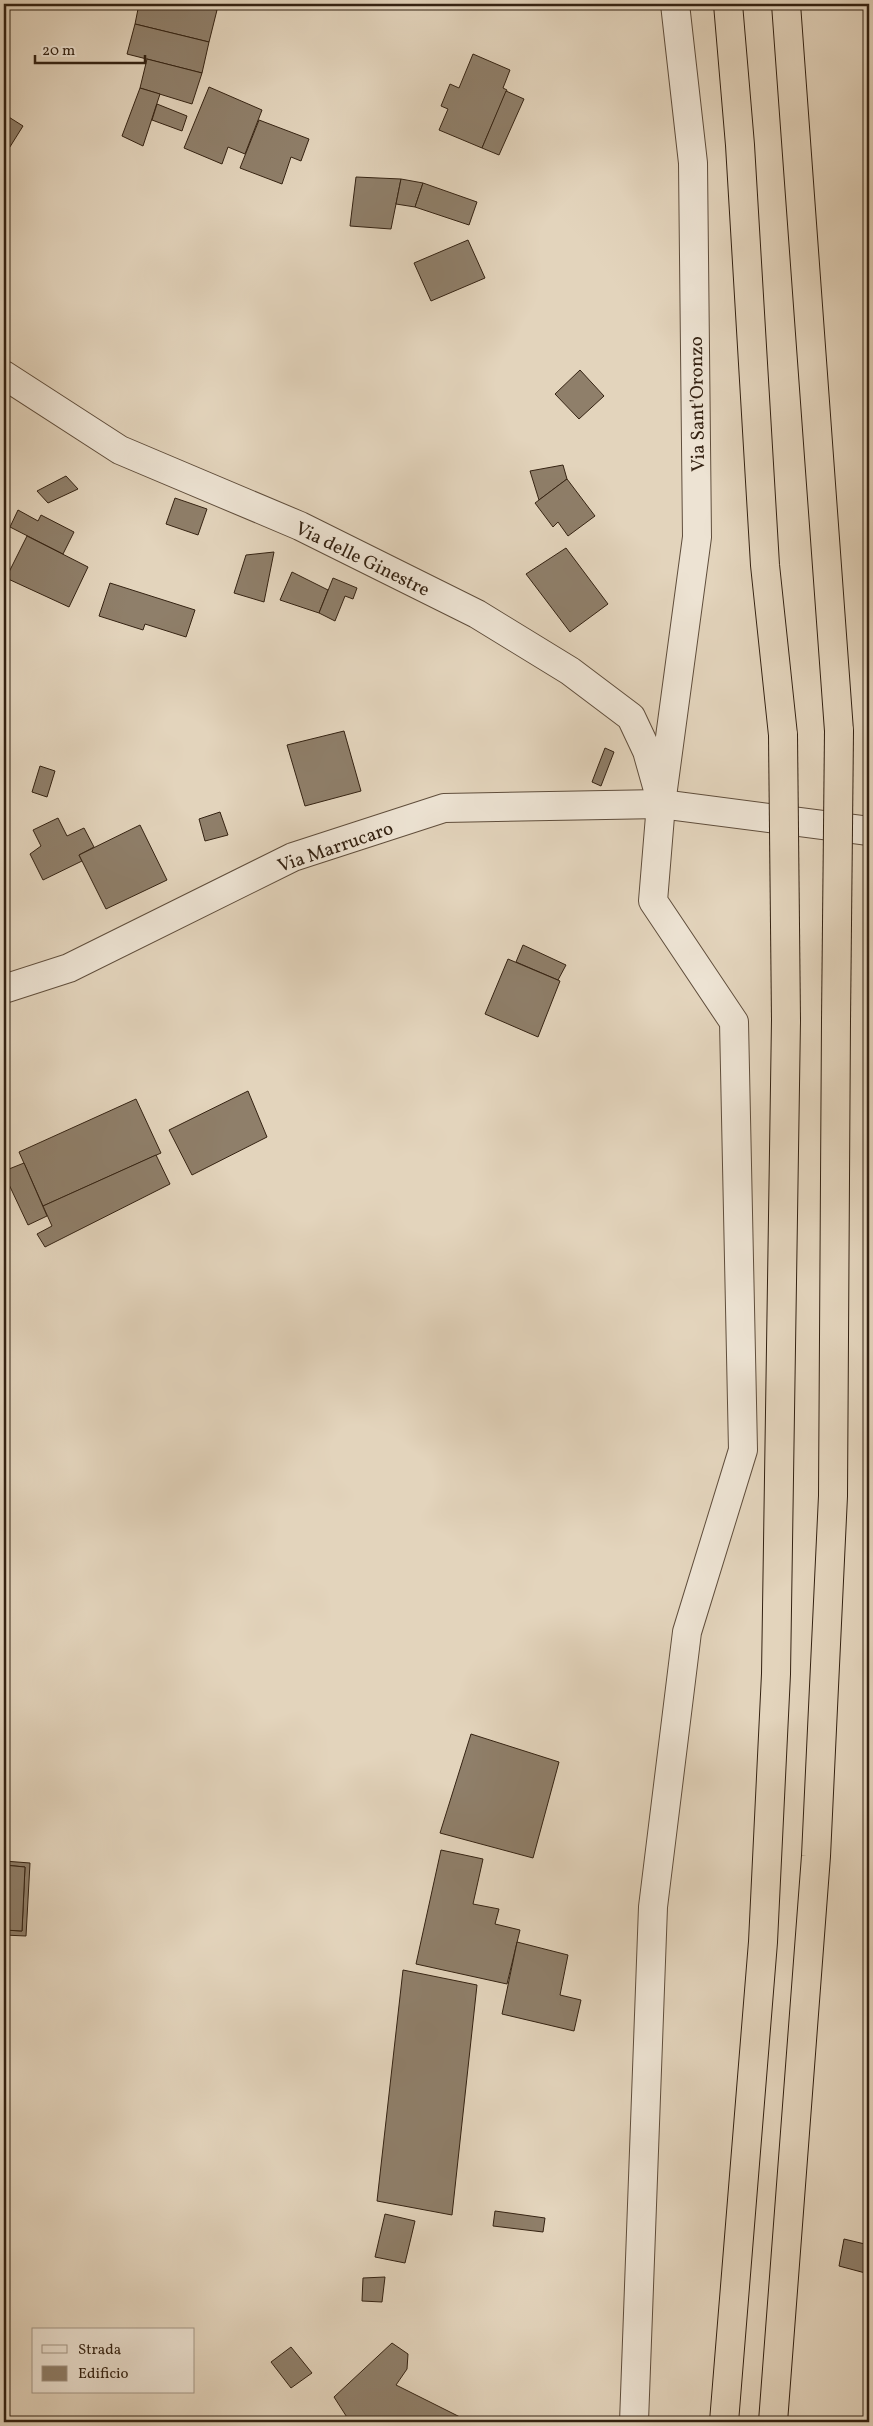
<svg xmlns="http://www.w3.org/2000/svg" width="873" height="2426" font-family="Vollkorn,serif">
<style>
.building{fill:#8f7f6a;stroke:#342212}
.lines{fill:none;stroke-linecap:round;stroke-linejoin:round}
.minor-casing{stroke:#604e3c;stroke-width:30}
.motorway-casing{stroke:#342212;stroke-width:30}
.minor{stroke:#ede3d3;stroke-width:28}
.motorway{stroke:#e3d4bc;stroke-width:28}
.motorway-bridge-casing{stroke:#342212;stroke-width:30;stroke-linecap:butt}
.motorway-bridge{stroke:#e3d4bc;stroke-width:28}
.labels{text-anchor:middle;stroke-width:4;stroke-linejoin:round;paint-order:stroke}
.street-label{font-size:19px;fill:#342212;stroke:#ede3d3}
</style>
<rect width="100%" height="100%" fill="#e3d4bc"/>
<filter id="stains"><feTurbulence type="fractalNoise" baseFrequency=".004" numOctaves="4"/><feColorMatrix values="0 0 0 0 .2 0 0 0 0 .09 0 0 0 0 .02 0 0 0 .5 -.17"/></filter>
<radialGradient id="worn" r=".72"><stop offset=".6" stop-color="#630" stop-opacity="0"/><stop offset="1" stop-color="#630" stop-opacity=".3"/></radialGradient>
<g class="building">
<polygon points="139,4 193,4 217,10 209,42 135,24"/>
<polygon points="135,24 209,42 202,73 127,54"/>
<polygon points="473,54 510,70 503,88 507,90 482,148 439,130 448,109 441,106 450,84 459,88"/>
<polygon points="147,59 202,73 192,104 140,88"/>
<polygon points="209,87 262,110 245,154 228,147 222,164 184,148"/>
<polygon points="140,88 160,94 143,146 122,136"/>
<polygon points="506,91 524,99 499,155 482,148"/>
<polygon points="157,104 187,116 182,131 152,120"/>
<polygon points="4,114 23,126 8,150 4,147"/>
<polygon points="259,120 309,139 301,161 291,157 282,184 240,168"/>
<polygon points="356,177 401,179 391,229 350,226"/>
<polygon points="401,179 423,183 415,207 396,204"/>
<polygon points="423,183 477,202 469,225 415,207"/>
<polygon points="468,240 485,278 431,301 414,263"/>
<polygon points="580,370 604,396 579,419 555,394"/>
<polygon points="563,465 567,479 539,500 530,471"/>
<polygon points="66,476 78,489 48,503 37,491"/>
<polygon points="567,479 595,516 568,536 558,522 553,527 535,503"/>
<polygon points="175,498 207,509 198,535 166,524"/>
<polygon points="18,510 38,521 41,515 74,532 63,554 10,527"/>
<polygon points="27,536 88,567 69,607 6,578"/>
<polygon points="566,548 608,604 570,632 526,574"/>
<polygon points="274,552 264,602 234,593 246,555"/>
<polygon points="292,572 328,590 319,613 280,600"/>
<polygon points="333,578 357,588 353,599 345,596 335,621 319,613"/>
<polygon points="110,583 195,610 186,637 145,624 143,630 99,616"/>
<polygon points="344,731 361,791 305,806 287,745"/>
<polygon points="605,748 614,752 601,786 592,782"/>
<polygon points="40,766 55,771 47,797 32,792"/>
<polygon points="220,812 228,835 205,841 199,819"/>
<polygon points="58,818 67,836 84,828 94,847 79,855 82,861 43,880 30,854 41,846 33,830"/>
<polygon points="140,825 167,880 106,909 79,855"/>
<polygon points="523,945 566,965 558,980 516,962"/>
<polygon points="508,959 560,981 538,1037 485,1014"/>
<polygon points="248,1091 267,1137 192,1175 169,1130"/>
<polygon points="136,1099 161,1153 43,1206 19,1152"/>
<polygon points="156,1155 170,1184 45,1247 37,1234 52,1226 43,1206"/>
<polygon points="24,1163 47,1216 28,1225 4,1174 4,1171"/>
<polygon points="471,1734 559,1762 533,1858 440,1833"/>
<polygon points="441,1850 483,1859 473,1904 499,1909 495,1924 520,1930 507,1984 416,1964"/>
<polygon points="4,1861 30,1863 26,1936 4,1935 4,1930 22,1931 25,1867 4,1865"/>
<polygon points="4,1865 25,1867 22,1931 4,1930"/>
<polygon points="517,1942 568,1955 560,1995 581,2000 574,2031 502,2014"/>
<polygon points="403,1970 477,1985 452,2215 377,2201"/>
<polygon points="495,2211 545,2218 543,2232 493,2226"/>
<polygon points="385,2214 415,2221 405,2263 375,2257"/>
<polygon points="844,2239 869,2245 869,2274 839,2266"/>
<polygon points="385,2277 382,2302 362,2301 363,2278"/>
<polygon points="392,2343 408,2354 407,2369 396,2385 470,2422 350,2422 334,2397"/>
<polygon points="291,2347 312,2373 291,2388 271,2362"/>
</g>
<g class="lines">
<g class="minor-casing">
<g id="minor">
<polyline points="4,375 120,450 300,526 477,614 570,671 631,717 647,751 658,790"/>
<polyline points="4,989 69,968 293,857 444,808 661,804 869,831"/>
<polyline points="634,2422 653,1907 687,1632 743,1450 734,1022 653,901 661,804 697,537 693,163 675,4"/>
</g>
</g>
<g class="motorway-casing">
<g id="motorway">
<polyline points="728,4 740,145 765,565 783,735"/>
<polyline points="786,4 839,731"/>
<polyline points="724,2422 763,1942 776,1674 786,1020"/>
<polyline points="773,2422 816,1856 833,1496 836,1021"/>
</g>
</g>
<use href="#minor" class="minor"/>
<use href="#motorway" class="motorway"/>
<g class="motorway-bridge-casing">
<g id="motorway-bridge">
<polyline points="783,735 786,1020"/>
<polyline points="836,1021 839,731"/>
</g>
</g>
<use href="#motorway-bridge" class="motorway-bridge"/>
</g>
<g class="labels">
<g class="street-label">
<text transform="translate(696 404) rotate(-91)" y="7">Via Sant'Oronzo</text>
<text transform="translate(363 558) rotate(26)" y="7">Via delle Ginestre</text>
<text transform="translate(335 846) rotate(-19)" y="7">Via Marrucaro</text>
</g>
</g>
<rect width="873" height="2426" fill="none" stroke="#e3d4bc" stroke-width="20"/>
<rect x="5" y="5" width="863" height="2416" fill="none" stroke="#342212" stroke-width="2.5"/>
<rect x="10" y="10" width="853" height="2406" fill="none" stroke="#342212"/>
<rect x="32" y="2328" width="162" height="65" fill="#ede3d3" stroke="#a39686"/>
<rect x="42" y="2345" width="25" height="8" fill="#ede3d3" stroke="#a39686"/>
<text x="78" y="2354" font-size="15" fill="#342212">Strada</text>
<rect x="42" y="2366" width="25" height="15" fill="#8f7f6a" stroke="#a39686"/>
<text x="78" y="2378" font-size="15" fill="#342212">Edificio</text>
<path d="M35 55v8h110v-8" fill="none" stroke="#342212" stroke-width="2.5"/>
<text x="42" y="55" font-size="15" fill="#342212" stroke="#ede3d3" stroke-width="4" paint-order="stroke">20 m</text>
<rect width="100%" height="100%" filter="url(#stains)"/>
<rect width="100%" height="100%" fill="url(#worn)"/>
</svg>
